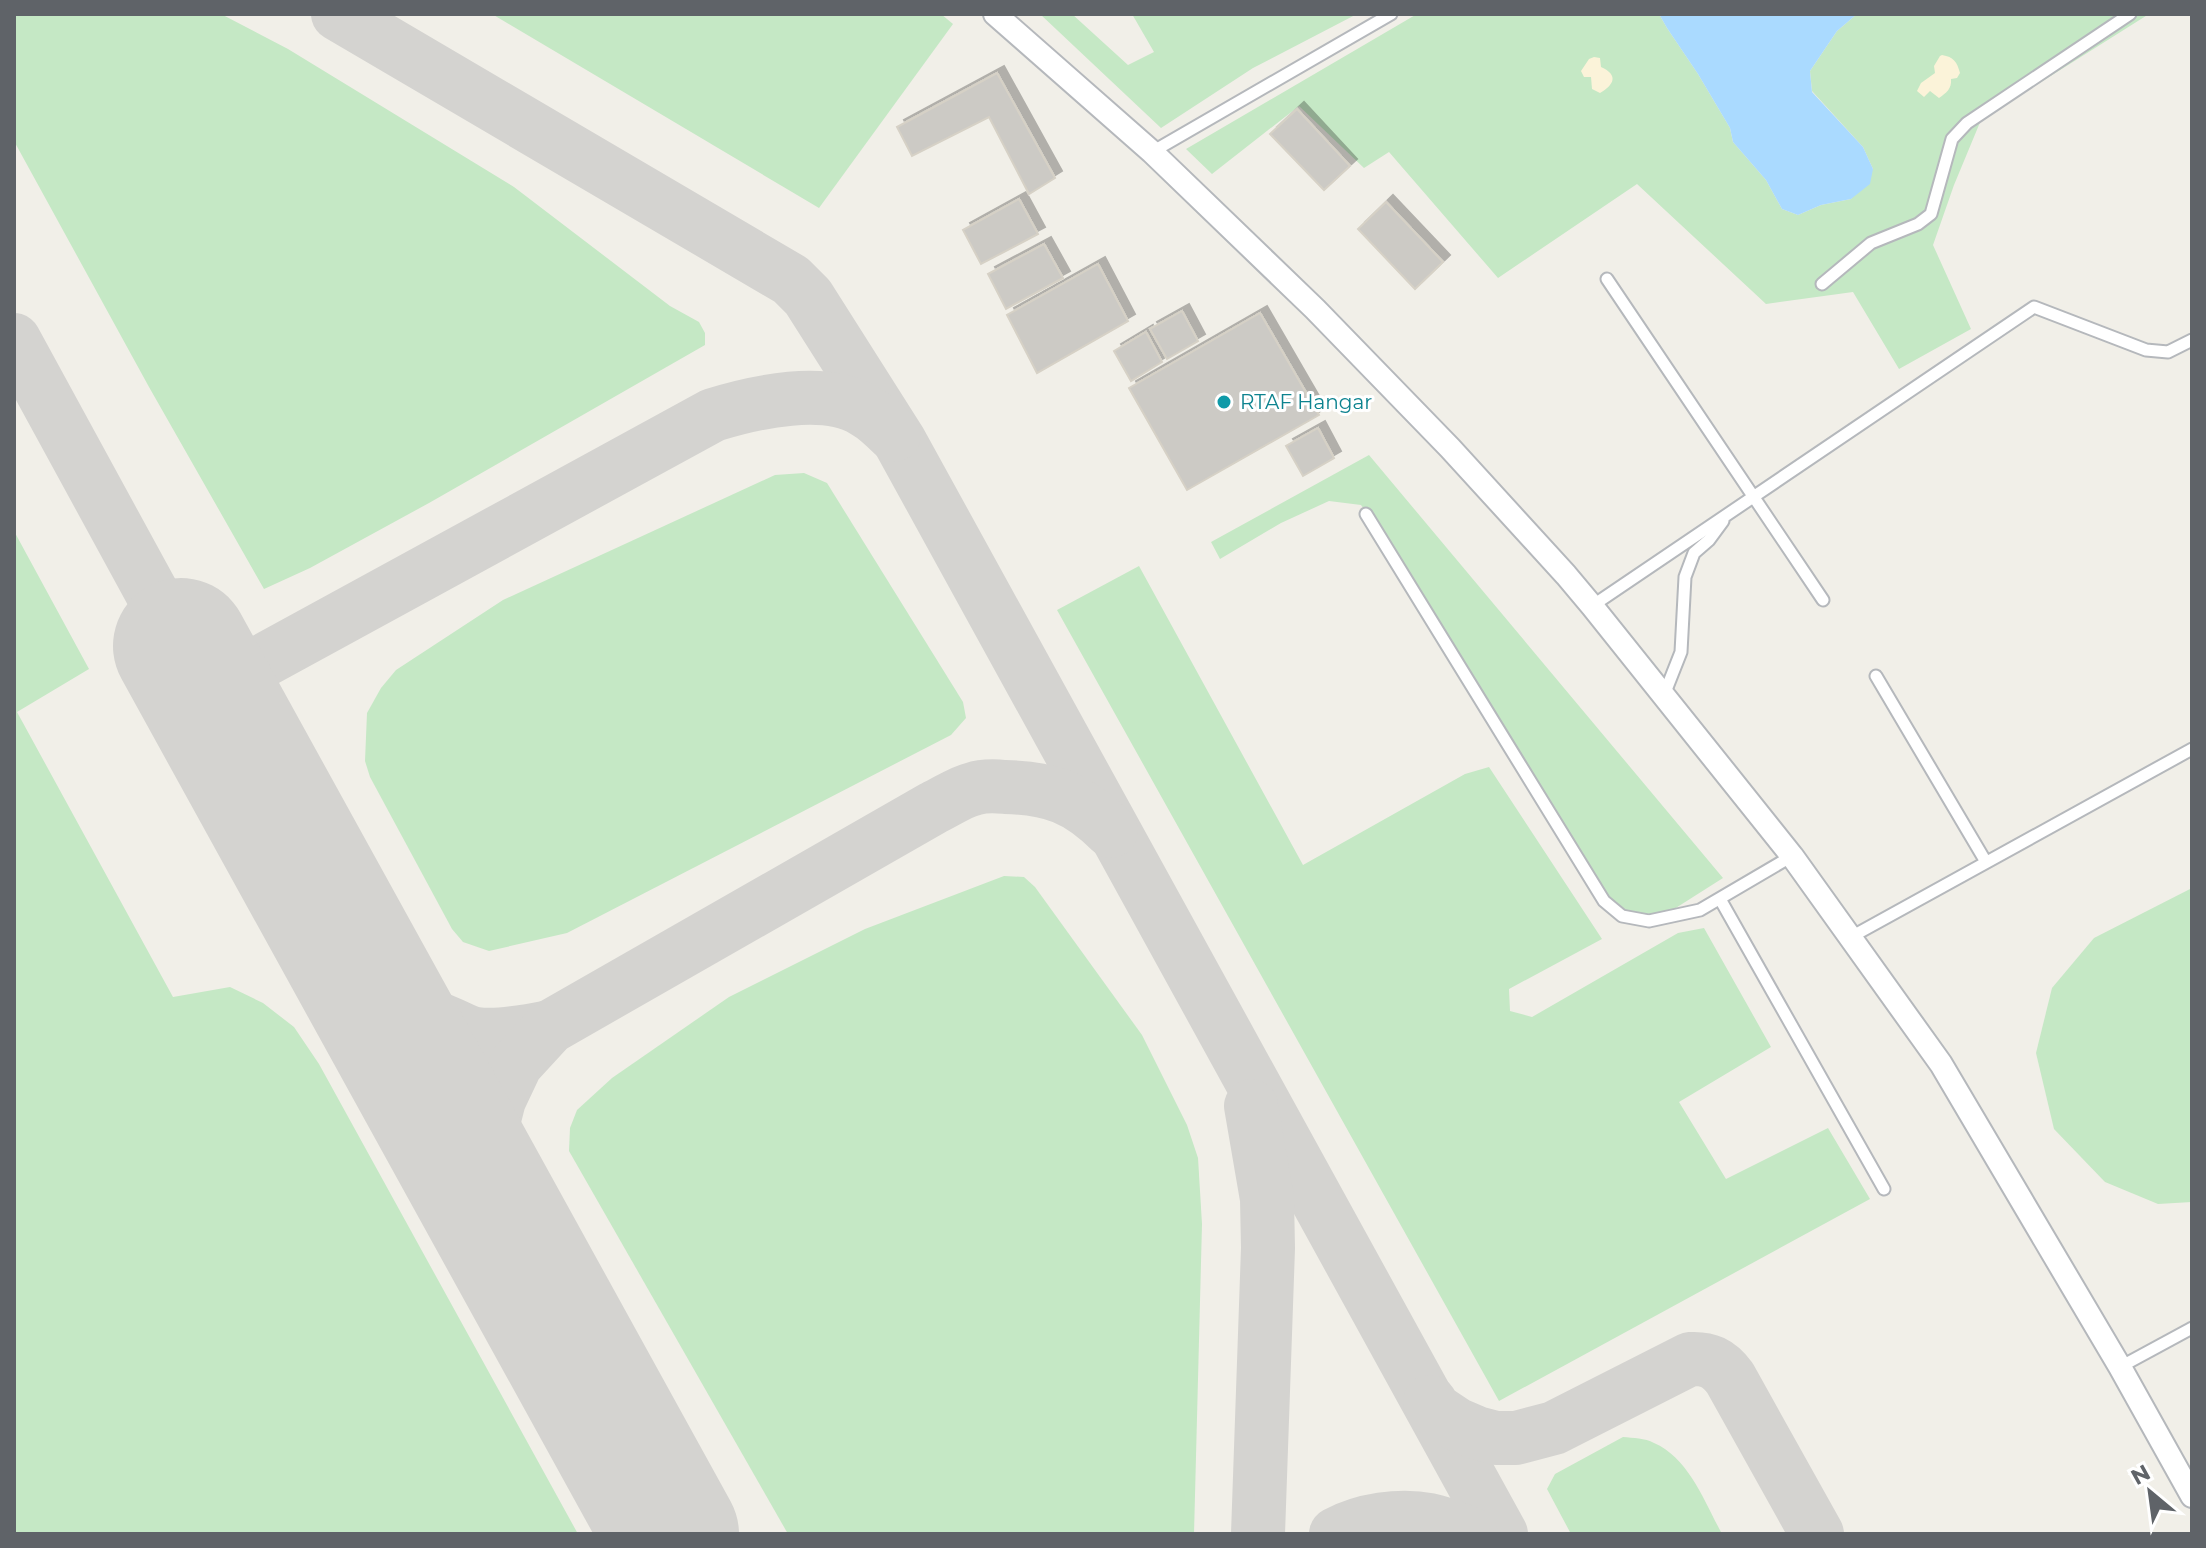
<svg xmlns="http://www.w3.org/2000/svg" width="2206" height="1548" font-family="Montserrat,sans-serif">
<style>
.green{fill:#c5e8c5}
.sand{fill:#fbf3d9}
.water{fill:#aadaff}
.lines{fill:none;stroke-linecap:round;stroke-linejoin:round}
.taxiway{stroke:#d4d3d0;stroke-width:54}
.runway{stroke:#d4d3d0;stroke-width:136}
.building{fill:#cccac5;stroke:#d6d1c6;stroke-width:2;filter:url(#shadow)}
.service-casing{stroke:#b5b8bc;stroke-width:15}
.minor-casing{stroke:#b5b8bc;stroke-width:26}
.service{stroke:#fff;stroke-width:11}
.minor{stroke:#fff;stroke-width:22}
.culture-dot{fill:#0f9aa8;stroke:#fff;stroke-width:3}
.labels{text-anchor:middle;stroke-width:6;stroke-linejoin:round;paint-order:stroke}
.culture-label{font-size:20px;fill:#0d838f;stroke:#fff;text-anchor:start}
</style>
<defs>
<filter id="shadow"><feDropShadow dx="7" dy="-7" stdDeviation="0" flood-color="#0004"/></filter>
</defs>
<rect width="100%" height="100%" fill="#f1efe8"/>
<g class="green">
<polygon points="14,14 221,14 288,49 514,187 670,306 699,322 705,333 705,345 429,503 310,568 264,589 149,387 14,141"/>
<polygon points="492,14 941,14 953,24 819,208"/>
<polygon points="1040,14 1072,14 1128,65 1154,52 1132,14 1357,14 1253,68 1161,128"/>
<polygon points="1417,14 1659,14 1667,28 1698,74 1730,128 1733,142 1766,180 1782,209 1798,215 1821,205 1851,199 1873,169 1863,147 1812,91 1810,71 1837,31 1857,14 2149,14 1981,120 1954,185 1933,245 1971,329 1899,369 1853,292 1766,304 1637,184 1498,278 1389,152 1364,168 1299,106 1212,174 1186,149"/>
<polygon points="1369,455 1723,878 1671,911 1641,921 1616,908 1591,883 1379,529 1361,505 1329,501 1281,523 1220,559 1211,542"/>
<polygon points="804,473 827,483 963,702 966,718 951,735 567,933 489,951 463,942 452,929 370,777 365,761 367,713 381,688 396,670 503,600 775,475"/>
<polygon points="14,531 89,669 17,712 173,997 230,987 263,1003 294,1027 319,1064 578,1534 16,1534 14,1531"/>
<polygon points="1139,566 1303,865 1465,774 1489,767 1602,939 1509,989 1510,1011 1532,1017 1678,933 1704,928 1771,1047 1679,1102 1726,1179 1828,1128 1870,1199 1499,1401 1057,610"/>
<polygon points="1004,876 1024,877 1035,887 1142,1035 1187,1125 1198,1158 1202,1224 1194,1534 788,1534 569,1151 570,1128 577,1110 612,1078 729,997 865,929"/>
<polygon points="2192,888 2192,1202 2158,1204 2105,1182 2054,1129 2036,1053 2052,988 2094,938"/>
<path d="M1623 1437C1633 1438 1645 1438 1654 1443 1689 1458 1705 1503 1722 1534H1571L1547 1489 1555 1474Z"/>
</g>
<g class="sand">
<path d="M1942 55C1954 57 1957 62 1960 73L1957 78 1951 79C1952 89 1946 93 1939 98L1930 91 1924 97 1917 91 1921 83 1935 73 1934 66 1940 56Z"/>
<path d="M1594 57 1600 58 1601 67C1619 75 1614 85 1600 93L1592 89 1591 77H1584L1581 71 1589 59Z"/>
</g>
<polygon class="water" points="1659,14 1857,14 1837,31 1810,71 1812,92 1863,147 1873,169 1870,184 1851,199 1821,205 1798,215 1782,209 1766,180 1733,142 1730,128 1698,74 1667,28"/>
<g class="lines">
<g class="taxiway">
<polyline points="338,14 791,280 808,297 900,442 1501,1534"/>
<polyline points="14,340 181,646"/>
<path d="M206 692 713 415C755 402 826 386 865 411 876 417 885 426 894 435"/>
<path d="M342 939C373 975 408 1008 453 1025 460 1028 469 1033 476 1034 497 1037 530 1031 550 1027"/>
<polyline points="1251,1106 1267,1199 1268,1248 1258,1534"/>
<path d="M515 1253 492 1182 489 1139 499 1100 516 1064 550 1027 933 808C946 802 960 792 973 789 982 786 995 786 1005 787 1051 788 1078 798 1111 831"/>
<path d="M1430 1402 1435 1410 1456 1424 1477 1433 1496 1438H1516L1554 1428 1690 1359C1708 1358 1719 1363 1730 1378L1817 1534"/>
<path d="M1336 1534C1362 1520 1400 1514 1429 1520 1444 1523 1458 1529 1471 1534"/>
</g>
<polyline class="runway" points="181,646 671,1534"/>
</g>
<g class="building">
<polygon points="997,73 1055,178 1029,194 989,117 912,156 897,127"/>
<polygon points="1297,109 1350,166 1324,190 1270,134"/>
<polygon points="1019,199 1038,234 981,264 963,230"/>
<polygon points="1386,202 1443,262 1415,289 1358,229"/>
<polygon points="1044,244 1063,278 1006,309 988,274"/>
<polygon points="1098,264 1128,321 1037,373 1007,315"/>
<polygon points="1182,311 1198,341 1167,359 1150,329"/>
<polygon points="1260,313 1319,415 1187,490 1129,388"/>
<polygon points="1146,332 1162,362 1131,381 1114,351"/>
<polygon points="1318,428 1334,458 1303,476 1286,446"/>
</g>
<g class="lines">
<g class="service-casing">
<g id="service">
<polyline points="1152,152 1391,14"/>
<polyline points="1607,279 1823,600"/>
<polyline points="1822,284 1871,243 1918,224 1931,214 1952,139 1967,123 2130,14"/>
<polyline points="1366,514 1604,901 1622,916 1649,921 1700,910 1792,856"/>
<polyline points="1592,606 2034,307 2146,350 2168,352 2192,340"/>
<polyline points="1876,676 1986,862"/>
<polyline points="1664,695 1681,652 1685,577 1694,553 1709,540 1723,521"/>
<polyline points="1720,899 1884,1189"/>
<polyline points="1851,937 2192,749"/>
<polyline points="2120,1367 2192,1328"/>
</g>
</g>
<g class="minor-casing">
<polyline id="minor" points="995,14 1152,152 1315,309 1450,448 1566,575 1592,606 1792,856 1941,1064 2120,1367 2192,1496"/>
</g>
<use href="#service" class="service"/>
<use href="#minor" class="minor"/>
</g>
<circle class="culture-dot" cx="1224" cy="402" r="8"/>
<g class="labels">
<g class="culture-label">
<text x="1240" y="409">RTAF Hangar</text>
</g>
</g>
<rect width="2206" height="1548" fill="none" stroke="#5f6368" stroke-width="32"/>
<g transform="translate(2150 1492) rotate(331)" stroke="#ffffff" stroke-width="6" paint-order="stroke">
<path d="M0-6L14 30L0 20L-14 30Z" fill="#5f6368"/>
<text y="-12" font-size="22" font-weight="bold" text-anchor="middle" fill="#5f6368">N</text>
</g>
</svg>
